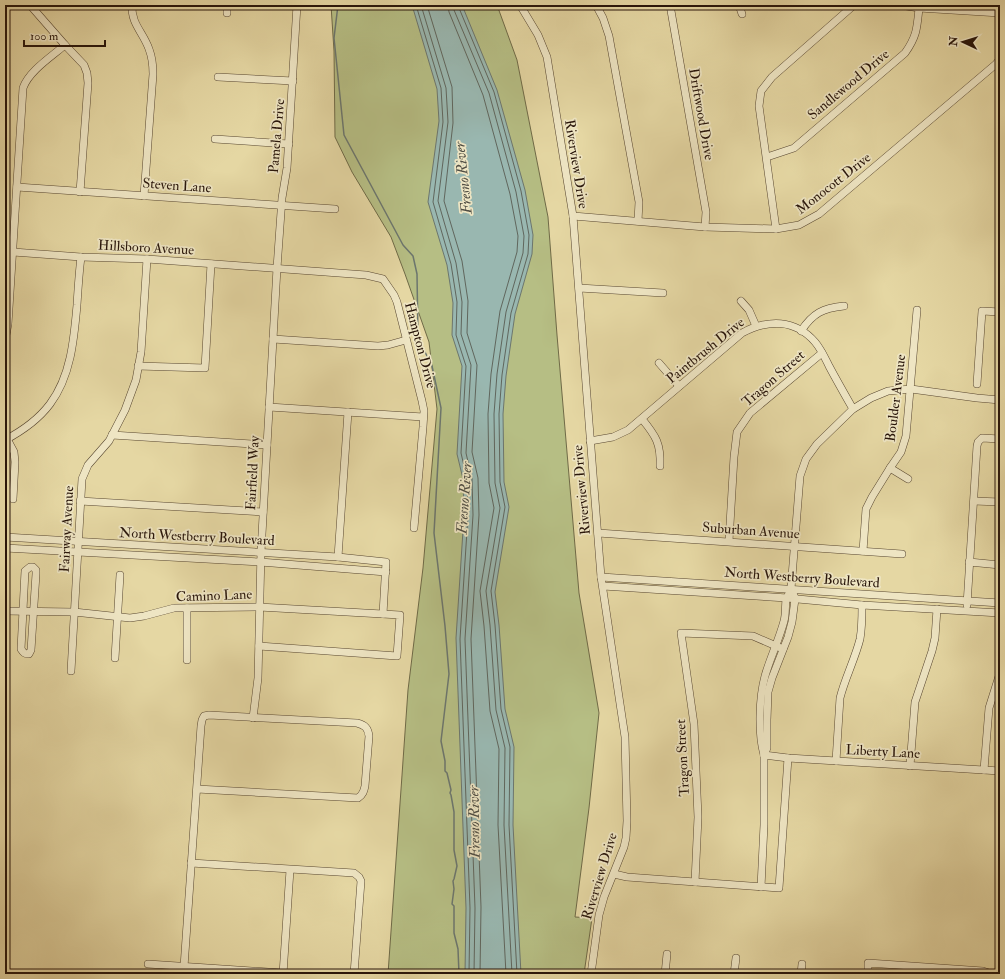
<svg xmlns="http://www.w3.org/2000/svg" width="1005" height="979" font-family="'IM FELL Double Pica',serif">
<style>
.green{fill:#b6be84;stroke:#6f6a47}
.water{fill:#99b7b0;stroke:#6c766e}
.lines{fill:none;stroke-linecap:round;stroke-linejoin:round}
.shore{stroke:#60665d;stroke-width:1}
.stream{stroke:#6c766e;stroke-width:1.5}
.minor-casing{stroke:#574630;stroke-width:8}
.minor{stroke:#eee5c3;stroke-width:7}
.labels{text-anchor:middle;stroke-width:3.5;stroke-linejoin:round;paint-order:stroke}
.street-label{font-size:14px;fill:#28150a;stroke:#eee5c3}
.water-label{font-size:15px;font-style:italic;fill:#504e44;stroke:#eee5c3}
</style>
<rect width="100%" height="100%" fill="#e5d7a3"/>
<filter id="stains"><feTurbulence type="fractalNoise" baseFrequency=".005" numOctaves="4"/><feColorMatrix values="0 0 0 0 .2 0 0 0 0 .09 0 0 0 0 .02 0 0 0 .5 -.17"/></filter>
<radialGradient id="worn" r=".72"><stop offset=".6" stop-color="#630" stop-opacity="0"/><stop offset="1" stop-color="#630" stop-opacity=".3"/></radialGradient>
<polygon class="green" points="331,5 497,5 517,60 548,217 557,335 579,593 599,713 589,808 575,917 592,918 584,974 388,974 408,690 423,568 437,409 429,342 405,274 391,237 352,172 335,137 334,51"/>
<polygon class="water" points="412,5 462,5 497,90 525,190 533,235 532,254 515,314 506,376 503,414 504,482 509,507 495,592 499,625 505,709 514,747 513,825 521,974 465,974 466,908 456,638 464,515 463,479 457,454 462,366 452,335 453,303 447,265 428,202 439,121 437,89"/>
<g class="lines">
<g class="shore">
<polyline points="416,5 441,88 443,122 433,202 451,264 457,302 456,335 466,366 461,453 467,479 468,515 460,639 470,908 469,974"/>
<polyline points="421,5 446,88 448,122 438,201 456,263 462,302 461,334 471,365 466,453 472,479 473,515 465,639 475,908 474,974"/>
<polyline points="427,5 452,87 453,123 444,201 462,261 468,301 467,333 477,365 472,452 478,478 479,515 471,639 481,907 480,974"/>
<polyline points="448,5 449,12 483,95 510,194 518,236 517,252 500,311 491,374 488,414 489,483 494,508 480,591 484,626 490,711 499,749 498,825 506,974"/>
<polyline points="454,5 454,10 489,93 516,192 524,236 523,253 506,312 497,374 494,414 495,483 500,508 486,591 490,625 496,710 505,748 504,825 512,974"/>
<polyline points="459,5 459,8 494,92 521,191 529,235 528,254 511,313 502,375 499,414 500,482 505,507 491,591 495,625 501,709 510,747 509,825 517,974"/>
</g>
<polyline class="stream" points="338,5 334,38 344,135 403,245 413,256 417,274 418,338 432,366 441,408 434,533 445,626 449,674 441,741 445,761 445,771 447,773 451,790 450,793 451,795 454,812 454,850 457,866 454,879 453,881 454,889 452,904 454,906 454,933 458,949 459,974"/>
<g class="minor-casing">
<g id="minor">
<polyline points="30,5 65,45 84,65 87,73 88,83 80,192"/>
<path d="M132 5C131 24 143 32 149 49 152 57 153 65 153 74L144 196"/>
<polyline points="520,5 538,35 547,57 573,216 601,577 625,737 627,821 626,838 624,847 604,897 599,915 591,974"/>
<polyline points="596,5 603,18 609,36 639,202 638,221"/>
<polyline points="670,5 706,212 705,227"/>
<polyline points="739,5 742,14"/>
<polyline points="900,5 919,8 1000,13"/>
<polyline points="227,13 227,5"/>
<polyline points="218,77 293,81"/>
<polyline points="215,139 289,144"/>
<path d="M767 157 794 148 905 53C917 36 917 28 919 8"/>
<polyline points="17,187 335,209"/>
<polyline points="573,216 705,227 776,229 799,225 819,214 996,64 1000,59"/>
<polyline points="776,229 759,106 761,91 772,77 854,5"/>
<polyline points="13,252 81,257 147,259 366,275 383,279 394,295 397,302 422,401 424,411 423,427 414,528"/>
<polyline points="579,288 663,293"/>
<polyline points="741,301 749,310 756,326"/>
<path d="M801 331C813 313 823 308 844 306"/>
<polyline points="273,339 378,346 388,345 406,340"/>
<path d="M5 341 8 324 23 88C29 71 51 57 65 45"/>
<polyline points="659,363 679,386"/>
<polyline points="138,366 205,368 211,264"/>
<polyline points="977,384 982,311 1000,312"/>
<polyline points="269,407 423,417"/>
<path d="M642 419C656 436 661 444 660 466"/>
<polyline points="112,435 267,445"/>
<polyline points="7,439 14,452 15,462 13,499"/>
<path d="M5 440C22 431 38 420 50 404 71 376 74 339 77 305 78 289 79 273 81 257"/>
<path d="M590 441 613 437 628 430 742 333C768 319 795 319 815 342 821 349 825 358 829 366 837 381 845 395 853 409"/>
<polyline points="890,468 908,479"/>
<polyline points="80,501 263,512"/>
<polyline points="974,501 1000,502"/>
<polyline points="598,533 902,554"/>
<polyline points="5,537 338,557 386,562 383,614"/>
<polyline points="729,541 734,457 737,432 750,413 822,353"/>
<polyline points="5,548 260,562 386,572"/>
<polyline points="863,551 866,509 872,497 890,468 901,452 906,436 917,310"/>
<polyline points="338,557 348,412"/>
<polyline points="969,562 1000,565"/>
<path d="M30 567H33L36 570V574L31 650 29 654C24 654 23 652 21 649L25 571Z"/>
<polyline points="601,577 1000,603"/>
<polyline points="603,586 787,598 862,605 1000,613"/>
<polyline points="967,605 977,446 978,442 982,438 1000,439"/>
<polyline points="5,611 74,612 130,618 144,616 174,608 259,607 400,615 397,656 259,646"/>
<polyline points="115,658 120,575"/>
<polyline points="187,660 187,608"/>
<polyline points="71,671 82,479 88,465 109,441 125,410 136,380 141,352 147,259"/>
<polyline points="253,718 258,678 261,552 277,268 282,198 287,168 297,5"/>
<polyline points="764,755 788,758 1000,771"/>
<polyline points="764,755 767,748 767,720 768,692 772,678 788,637 792,622 795,599 794,595"/>
<path d="M836 761 840 698C845 678 855 659 860 639 862 628 862 616 862 605"/>
<polyline points="910,766 915,702 932,651 935,638 937,609"/>
<polyline points="984,770 989,708 1000,673"/>
<polyline points="191,863 354,873 359,877 361,881 354,974"/>
<polyline points="614,874 627,877 779,888 788,758"/>
<polyline points="695,882 698,817 694,724 681,633 753,636 783,649"/>
<path d="M761 887 764 825V755C758 734 759 698 765 676 770 658 779 640 784 621 786 614 785 607 786 600 787 596 790 593 791 589L800 476 806 459 817 444 853 409 871 398 888 391 911 389 977 398 1000 400"/>
<polyline points="148,964 283,973"/>
<path d="M184 967 201 726 202 720 204 716 209 715 357 723C365 725 368 728 369 736L365 786C364 791 363 795 358 798L197 789"/>
<polyline points="283,974 290,870"/>
<polyline points="665,974 667,954"/>
<polyline points="734,974 736,958"/>
<polyline points="801,974 802,964"/>
<polyline points="868,974 868,963 983,971 992,974"/>
</g>
</g>
<use href="#minor" class="minor"/>
</g>
<g class="labels">
<g class="street-label">
<text transform="translate(848 84) rotate(-40)" y="5">Sandlewood Drive</text>
<text transform="translate(702 114) rotate(80)" y="5">Driftwood Drive</text>
<text transform="translate(276 136) rotate(-85)" y="5">Pamela Drive</text>
<text transform="translate(577 164) rotate(81)" y="5">Riverview Drive</text>
<text transform="translate(833 183) rotate(-38)" y="5">Monocott Drive</text>
<text transform="translate(177 185) rotate(4)" y="5">Steven Lane</text>
<text transform="translate(146 247) rotate(3)" y="5">Hillsboro Avenue</text>
<text transform="translate(421 345) rotate(75)" y="5">Hampton Drive</text>
<text transform="translate(705 350) rotate(-39)" y="5">Paintbrush Drive</text>
<text transform="translate(773 378) rotate(-41)" y="5">Tragon Street</text>
<text transform="translate(895 398) rotate(-83)" y="5">Boulder Avenue</text>
<text transform="translate(252 473) rotate(-87)" y="5">Fairfield Way</text>
<text transform="translate(581 490) rotate(-95)" y="5">Riverview Drive</text>
<text transform="translate(66 529) rotate(-87)" y="5">Fairway Avenue</text>
<text transform="translate(751 530) rotate(4)" y="5">Suburban Avenue</text>
<text transform="translate(197 536) rotate(3)" y="5">North Westberry Boulevard</text>
<text transform="translate(802 577) rotate(4)" y="5">North Westberry Boulevard</text>
<text transform="translate(214 595) rotate(-2)" y="5">Camino Lane</text>
<text transform="translate(883 751) rotate(3)" y="5">Liberty Lane</text>
<text transform="translate(682 758) rotate(-93)" y="5">Tragon Street</text>
<text transform="translate(599 876) rotate(-73)" y="5">Riverview Drive</text>
</g>
<g class="water-label">
<text transform="translate(463 178) rotate(-96)" y="5">Fresno River</text>
<text transform="translate(464 498) rotate(-86)" y="5">Fresno River</text>
<text transform="translate(474 822) rotate(-91)" y="5">Fresno River</text>
</g>
</g>
<rect width="1005" height="979" fill="none" stroke="#e5d7a3" stroke-width="20"/>
<rect x="6" y="6" width="993" height="967" fill="none" stroke="#28150a" stroke-width="2"/>
<rect x="10" y="10" width="985" height="959" fill="none" stroke="#28150a"/>
<g transform="translate(963 42) rotate(274)" stroke="#eee5c3" stroke-width="3" paint-order="stroke">
<path d="M0-3L7 15L0 10L-7 15Z" fill="#28150a"/>
<text y="-6" font-size="11" font-weight="bold" text-anchor="middle" fill="#28150a">N</text>
</g>
<path d="M24 40v6h81v-6" fill="none" stroke="#28150a" stroke-width="2"/>
<text x="30" y="40" font-size="12" fill="#28150a" stroke="#eee5c3" stroke-width="3" paint-order="stroke">100 m</text>
<rect width="100%" height="100%" filter="url(#stains)"/>
<rect width="100%" height="100%" fill="url(#worn)"/>
</svg>
